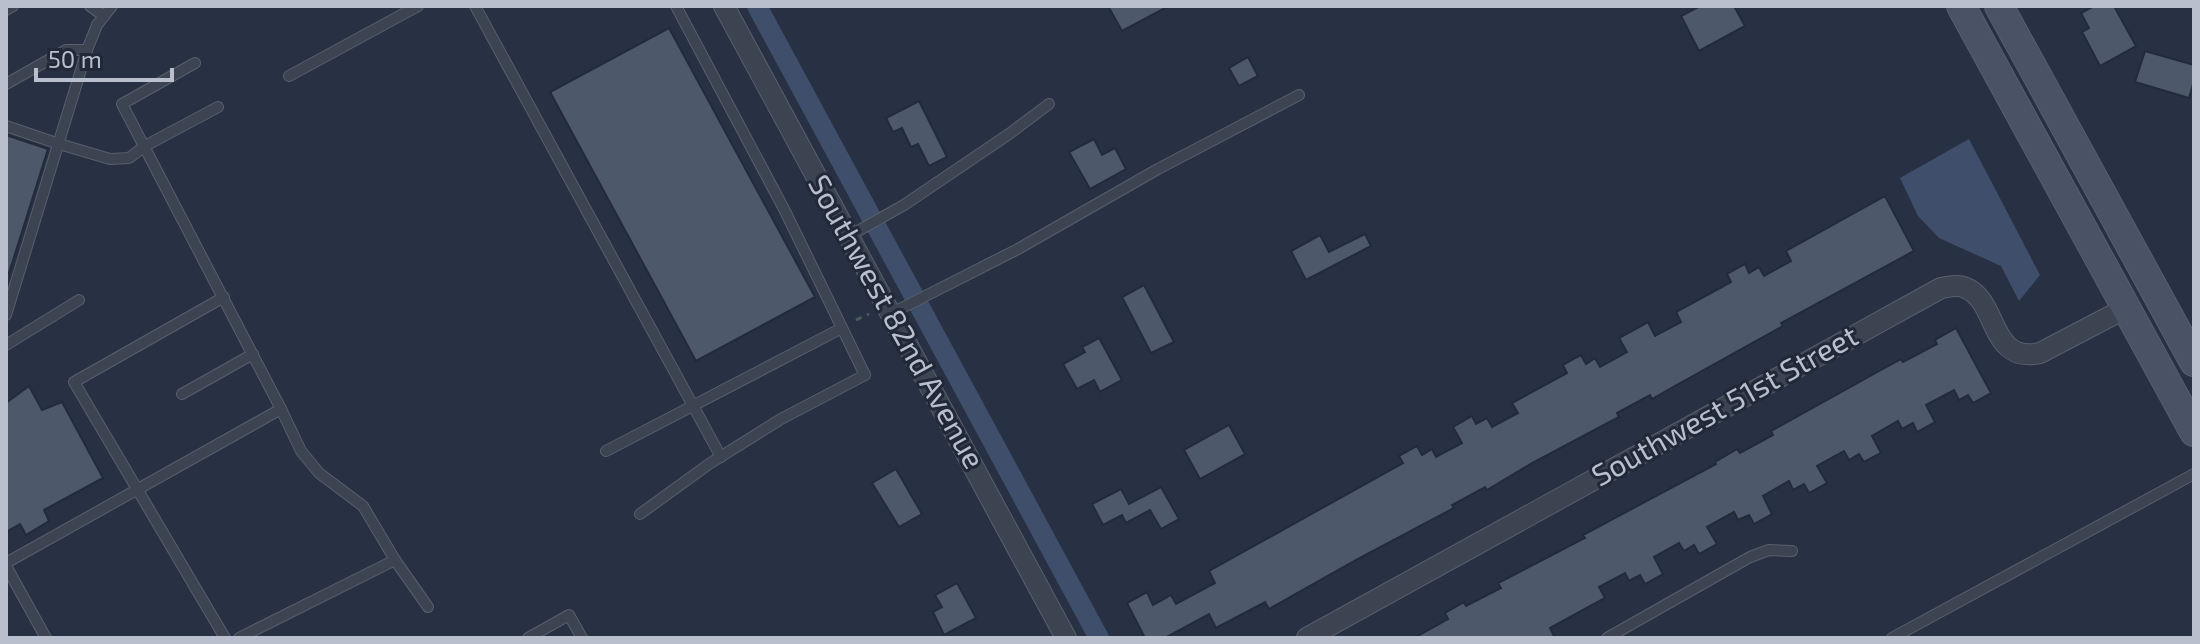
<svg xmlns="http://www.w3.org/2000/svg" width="2200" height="644" font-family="'Exo 2',sans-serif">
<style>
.water{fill:#3e4e6b}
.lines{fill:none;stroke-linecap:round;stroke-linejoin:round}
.canal{stroke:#3e4e6b;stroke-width:20}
.building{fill:#4e586b;stroke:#232b3a;stroke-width:2}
.service-casing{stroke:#575f6d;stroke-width:12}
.minor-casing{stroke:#575f6d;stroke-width:22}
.secondary-casing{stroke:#575f6d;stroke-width:30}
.path{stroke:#485c60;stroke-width:3;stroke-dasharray:6 6;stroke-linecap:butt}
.service{stroke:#3c4452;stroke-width:10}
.minor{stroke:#3c4452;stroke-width:20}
.secondary{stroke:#4a5265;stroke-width:28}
.labels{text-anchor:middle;stroke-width:6;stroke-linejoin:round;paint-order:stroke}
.street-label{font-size:30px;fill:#b9bfcc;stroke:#212938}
</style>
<rect width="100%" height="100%" fill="#283143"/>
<polygon class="water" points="1969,139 2040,275 2019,301 2001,266 1939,238 1918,216 1900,178"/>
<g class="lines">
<polyline class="canal" points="757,6 1099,638"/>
</g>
<g class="building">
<polygon points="1108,6 1169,6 1122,31"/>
<polygon points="1700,6 1734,6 1745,26 1699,51 1681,16"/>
<polygon points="2094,6 2114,6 2136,46 2100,66 2082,32 2089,28 2081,13"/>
<polygon points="669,28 815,297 696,361 550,92"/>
<polygon points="2145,51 2194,65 2194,81 2189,98 2135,82"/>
<polygon points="1248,57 1258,76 1239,86 1229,68"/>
<polygon points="919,101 947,157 929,166 918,144 911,147 902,128 893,132 886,118"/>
<polygon points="6,135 48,149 9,273 6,272"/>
<polygon points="1094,139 1102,155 1115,148 1126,169 1090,189 1069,152"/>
<polygon points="1885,196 1914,251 1781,323 1783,326 1673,387 1652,399 1650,395 1617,413 1619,417 1532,463 1487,490 1485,487 1452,505 1454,508 1358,559 1269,609 1265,602 1216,628 1209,614 1165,638 1145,638 1127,603 1147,592 1153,605 1171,595 1176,604 1215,583 1209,571 1403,463 1399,456 1417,446 1422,455 1432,449 1436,457 1462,443 1453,427 1472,416 1476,424 1487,418 1492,427 1518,413 1512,403 1567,373 1563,365 1581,355 1586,364 1595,358 1600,367 1627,352 1619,338 1648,322 1655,336 1681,322 1676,312 1731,282 1727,274 1745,264 1749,273 1759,267 1764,276 1791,261 1786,251"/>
<polygon points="1365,234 1371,246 1306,280 1291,251 1320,235 1329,252"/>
<polygon points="1144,285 1174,342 1151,353 1122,297"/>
<polygon points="1956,328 1991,393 1973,403 1968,395 1959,400 1954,390 1926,405 1935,422 1917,432 1913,423 1902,429 1898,421 1872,436 1881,453 1864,462 1859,454 1849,460 1844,451 1817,466 1827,483 1809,493 1804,484 1793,490 1789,481 1763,496 1772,514 1754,524 1749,515 1738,520 1734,512 1707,527 1717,544 1699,554 1694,545 1684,551 1679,543 1654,557 1663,574 1645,584 1640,575 1629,581 1625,573 1599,587 1605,598 1550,628 1555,638 1414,638 1448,619 1445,613 1464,602 1466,606 1501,588 1498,583 1585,538 1583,535 1716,464 1715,462 1737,449 1740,453 1773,435 1771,431 1881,370 1901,359 1903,362 1937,344 1935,340"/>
<polygon points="1099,338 1122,380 1100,392 1094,380 1077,389 1063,364 1085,352 1082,347"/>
<polygon points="29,386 42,410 62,402 103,478 44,510 49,521 26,535 20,524 6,532 6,403"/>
<polygon points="1229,425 1245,454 1200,479 1184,450"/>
<polygon points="896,469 922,514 899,527 872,483"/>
<polygon points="1161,487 1179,519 1161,529 1150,510 1126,523 1122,515 1103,525 1092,504 1121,489 1129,504"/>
<polygon points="957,583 976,618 944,635 933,612 942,607 935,595"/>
</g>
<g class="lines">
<g class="service-casing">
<g id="service">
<polyline points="90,6 104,16"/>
<polyline points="475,6 721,457"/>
<polyline points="6,10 13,6"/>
<polyline points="289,76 418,6"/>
<polyline points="6,84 66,50 87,50"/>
<polyline points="6,126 59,144 110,159 129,158 145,146 218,107"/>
<polyline points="849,236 904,205 1009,134 1049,104"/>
<polyline points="224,297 74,382 225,638"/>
<polyline points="892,313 1018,249 1158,169 1299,95"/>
<polyline points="6,315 87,50 97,25 112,6"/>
<polyline points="6,345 79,300"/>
<polyline points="182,394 253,354"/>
<polyline points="281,409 301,451 319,473 363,506 395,560 428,607"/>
<polyline points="606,451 842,328"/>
<polyline points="640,514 709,464 781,419 865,375 784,209 676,6"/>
<polyline points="6,563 281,409 122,104 195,63"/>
<polyline points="6,566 46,638"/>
<polyline points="239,638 395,560"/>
<polyline points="528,638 569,615 582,638"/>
<polyline points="1607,638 1750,557 1769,550 1792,551"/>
<polyline points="1892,638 2194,474"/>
</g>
</g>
<g class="minor-casing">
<g id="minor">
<polyline points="724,6 1066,638"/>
<path d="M1307 638 1941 288C1949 287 1958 284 1966 288 1999 302 1989 364 2040 353L2126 308"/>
</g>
</g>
<g class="secondary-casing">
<g id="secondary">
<polyline points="1961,6 2194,432"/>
<polyline points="1999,6 2194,362"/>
</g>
</g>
<polyline class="path" points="856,320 869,314"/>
<use href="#service" class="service"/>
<use href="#minor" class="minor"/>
<use href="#secondary" class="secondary"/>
</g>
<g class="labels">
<g class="street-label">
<text transform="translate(896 322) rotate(61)" y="10">Southwest 82nd Avenue</text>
<text transform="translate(1725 406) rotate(-29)" y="10">Southwest 51st Street</text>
</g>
</g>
<rect width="2200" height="644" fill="none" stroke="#b9bfcc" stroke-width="16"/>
<path d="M36 68v12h136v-12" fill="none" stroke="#b9bfcc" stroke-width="4"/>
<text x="48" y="68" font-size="24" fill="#b9bfcc" stroke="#212938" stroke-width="6" paint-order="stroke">50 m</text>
</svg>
